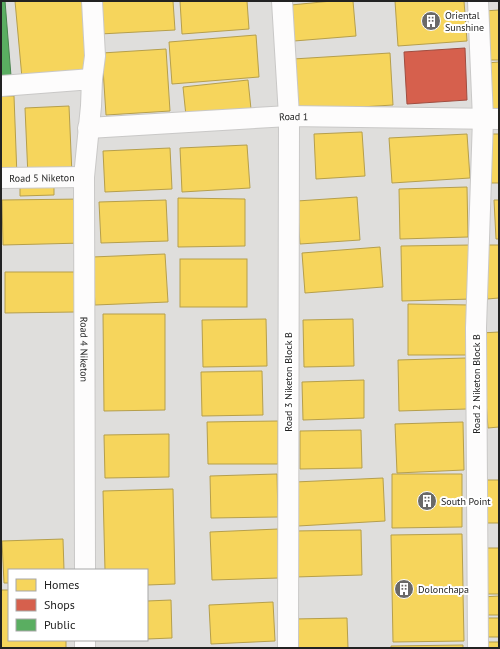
<svg xmlns="http://www.w3.org/2000/svg" width="500" height="649" font-family="'PT Sans',sans-serif">
<style>
.residential{fill:#dfdedc;fill-rule:evenodd}
.homes{fill:#f6d55c;stroke:#b69f4b}
.shops{fill:#d6604d;stroke:#a04d40}
.public{fill:#5aae61;stroke:#49844e}
.lines{fill:none;stroke-linecap:round;stroke-linejoin:round}
.street-casing{stroke:#c9c8c7;stroke-width:22}
.street{stroke:#fdfcfc;stroke-width:20}
.labels{text-anchor:middle;stroke-width:4;stroke-linejoin:round;paint-order:stroke}
.poi-label{font-size:10px;fill:#222;stroke:#fff;text-anchor:start}
.street-label{font-size:10px;fill:#222;stroke:#fff}
</style>
<rect width="100%" height="100%" fill="#f0eeeb"/>
<path class="residential" d="M1 1H499V648H1ZM9 570H147V640H9Z"/>
<g class="homes">
<polygon points="15,1 84,1 92,72 22,78"/>
<polygon points="98,1 173,1 175,30 100,34"/>
<polygon points="180,1 247,1 249,29 182,34"/>
<polygon points="332,1 353,1 356,36 294,41 291,5"/>
<polygon points="395,1 464,1 467,41 398,46"/>
<polygon points="499,10 499,60 488,60 484,11"/>
<polygon points="256,35 259,77 172,84 169,42"/>
<polygon points="166,49 170,111 106,115 102,53"/>
<polygon points="390,53 393,105 296,111 293,59"/>
<polygon points="499,62 499,109 490,110 487,63"/>
<polygon points="248,80 251,109 186,116 183,87"/>
<polygon points="1,96 14,96 17,177 1,177"/>
<polygon points="69,106 72,175 28,177 25,108"/>
<polygon points="362,132 365,176 316,179 314,134"/>
<polygon points="467,134 470,178 392,183 389,138"/>
<rect x="490" y="134" width="9" height="49"/>
<polygon points="247,145 250,188 182,192 180,148"/>
<polygon points="170,148 172,189 105,192 103,151"/>
<polygon points="54,181 54,195 20,196 20,182"/>
<polygon points="467,187 468,237 400,239 399,189"/>
<polygon points="357,197 360,240 300,244 297,201"/>
<polygon points="178,198 245,199 245,246 178,247"/>
<polygon points="82,199 83,243 3,245 2,200"/>
<polygon points="166,200 168,241 101,243 99,202"/>
<polygon points="494,200 499,200 499,239 496,239"/>
<polygon points="471,245 472,299 402,301 401,246"/>
<polygon points="484,245 499,245 499,298 487,299"/>
<polygon points="380,247 383,287 305,293 302,253"/>
<polygon points="165,254 168,302 95,305 92,257"/>
<rect x="180" y="259" width="67" height="48"/>
<polygon points="5,272 75,272 75,312 5,313"/>
<polygon points="408,304 470,305 470,355 408,355"/>
<polygon points="103,314 165,314 165,410 104,411"/>
<polygon points="266,319 267,366 203,367 202,320"/>
<polygon points="353,319 354,366 304,367 303,320"/>
<polygon points="499,332 499,427 488,428 481,333"/>
<polygon points="466,358 467,409 399,411 398,360"/>
<polygon points="262,371 263,415 202,416 201,372"/>
<polygon points="364,380 364,418 303,420 302,382"/>
<polygon points="278,421 278,464 208,464 207,422"/>
<polygon points="463,422 464,470 397,473 395,424"/>
<polygon points="361,430 362,468 300,469 300,431"/>
<polygon points="169,434 169,477 105,478 104,435"/>
<polygon points="277,474 278,517 211,518 210,476"/>
<polygon points="392,474 462,474 462,527 392,528"/>
<polygon points="383,478 385,521 298,526 295,482"/>
<rect x="481" y="480" width="18" height="43"/>
<polygon points="173,489 175,584 147,585 147,570 105,570 103,491"/>
<polygon points="278,529 279,578 212,580 210,532"/>
<polygon points="361,530 362,575 295,577 294,531"/>
<polygon points="462,534 463,587 417,587 417,592 463,592 464,641 393,642 391,535"/>
<polygon points="63,539 64,570 9,570 9,583 4,583 2,541"/>
<polygon points="480,548 499,548 499,594 481,594"/>
<polygon points="1,590 9,590 9,640 66,640 66,648 1,648"/>
<polygon points="499,596 499,615 482,615 482,597"/>
<polygon points="171,600 172,638 147,639 147,601"/>
<polygon points="273,602 275,641 211,644 209,605"/>
<polygon points="347,618 348,648 294,648 293,619"/>
<rect x="483" y="618" width="16" height="19"/>
<rect x="485" y="642" width="14" height="6"/>
<polygon points="463,645 463,648 391,648 391,646"/>
</g>
<polygon class="shops" points="465,48 467,100 407,104 404,52"/>
<polygon class="public" points="1,1 5,1 11,76 1,77"/>
<g class="lines">
<g class="street-casing">
<g id="street">
<polyline points="282,1 289,116 288,648"/>
<polyline points="92,79 95,56 92,1"/>
<path id="s1" d="M1 86 92 79 91 106 84 177 85 570"/>
<path id="s2" d="M88 128 289 116 499 119"/>
<path id="s3" d="M1 178 84 177"/>
<polyline points="85,640 85,648"/>
<polyline points="478,648 476,328 483,119 478,1"/>
</g>
</g>
<use href="#street" class="street"/>
</g>
<defs>
<g id="building-disc" transform="scale(1)"><circle r="9.5" fill="#6a6968" stroke="#fff"/><path d="M-4-6H4V6H1V3H-1V6H-4ZM-2.5-4.3h1.7v1.8h-1.7ZM.8-4.3h1.7v1.8H.8ZM-2.5-1h1.7V.8h-1.7ZM.8-1h1.7V.8H.8Z" fill="#fff"/></g>
</defs>
<g fill-rule="evenodd">
<use href="#building-disc" x="431" y="21"/>
<use href="#building-disc" x="427" y="501"/>
<use href="#building-disc" x="404" y="589"/>
</g>
<g class="labels">
<g class="poi-label">
<text x="445" y="19">Oriental<tspan x="445" dy="12">Sunshine</tspan></text>
<text x="441" y="505">South Point</text>
<text x="418" y="593">Dolonchapa</text>
</g>
<g class="street-label">
<text dy="4" stroke="none"><textPath href="#s2" startOffset="206">Road 1</textPath></text>
<text dy="4" stroke="none"><textPath href="#s3" startOffset="41">Road 5 Niketon</textPath></text>
<text dy="4" stroke="none"><textPath href="#s1" startOffset="362">Road 4 Niketon</textPath></text>
<text transform="translate(288 382) rotate(-90)" y="4">Road 3 Niketon Block B</text>
<text transform="translate(476 384) rotate(-90)" y="4">Road 2 Niketon Block B</text>
</g>
</g>
<rect width="500" height="649" fill="none" stroke="#222222" stroke-width="4"/>
<rect x="8" y="569" width="140" height="72" fill="#ffffff" stroke="#a7a7a7"/>
<rect x="16" y="579" width="20" height="12" fill="#f6d55c" stroke="#a7a7a7"/>
<text x="44" y="589" font-size="12" fill="#222222">Homes</text>
<rect x="16" y="599" width="20" height="12" fill="#d6604d" stroke="#a7a7a7"/>
<text x="44" y="609" font-size="12" fill="#222222">Shops</text>
<rect x="16" y="619" width="20" height="12" fill="#5aae61" stroke="#a7a7a7"/>
<text x="44" y="629" font-size="12" fill="#222222">Public</text>
</svg>
